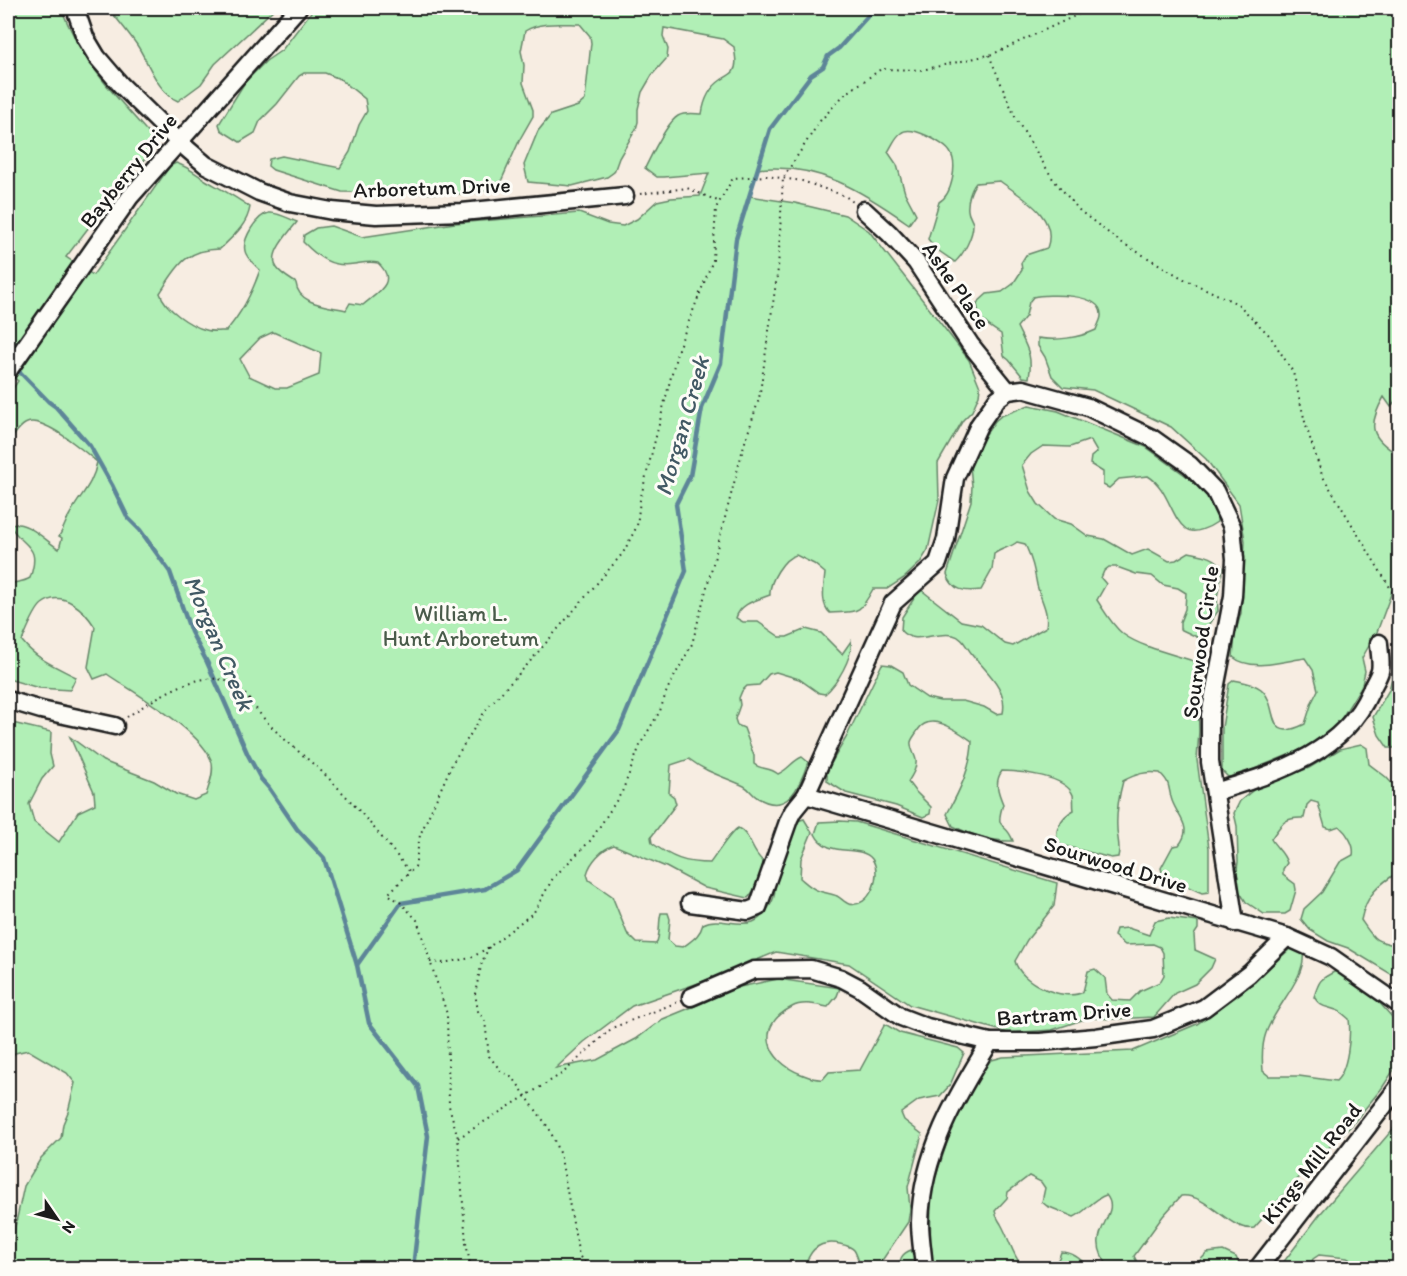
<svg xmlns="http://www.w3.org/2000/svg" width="1407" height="1276" font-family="Itim,sans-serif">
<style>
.green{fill:#b1efb6;stroke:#668669;stroke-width:1.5;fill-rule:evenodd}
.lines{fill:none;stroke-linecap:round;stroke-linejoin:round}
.stream{stroke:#5d8598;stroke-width:4.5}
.minor-casing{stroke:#1c1c1c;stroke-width:21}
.path{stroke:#1c1c1c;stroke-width:2;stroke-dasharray:1.5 4.5;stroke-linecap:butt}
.minor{stroke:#fdfcf7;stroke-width:16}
.labels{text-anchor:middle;stroke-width:6;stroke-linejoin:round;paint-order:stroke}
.street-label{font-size:22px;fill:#1c1c1c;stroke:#fdfcf7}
.park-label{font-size:22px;fill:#495b4a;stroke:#fdfcf7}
.water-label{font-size:24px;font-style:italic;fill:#425964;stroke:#fdfcf7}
</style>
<rect width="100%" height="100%" fill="#f7ede2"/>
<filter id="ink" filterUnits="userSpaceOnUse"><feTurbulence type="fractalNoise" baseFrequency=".0167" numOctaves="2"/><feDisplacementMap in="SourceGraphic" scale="12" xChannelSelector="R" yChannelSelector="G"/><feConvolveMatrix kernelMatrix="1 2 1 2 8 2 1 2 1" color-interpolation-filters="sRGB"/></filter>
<g filter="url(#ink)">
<g class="green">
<path d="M8 8H61C83 64 116 97 155 140L145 159 128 176 66 257 93 275 170 166 176 163C189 167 197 175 209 182 223 190 236 197 250 207 247 226 232 237 220 249 185 249 177 267 160 293 165 309 190 326 206 330 211 332 220 331 226 331 242 313 252 293 260 270 255 265 246 258 245 251 242 239 257 215 269 213 278 212 289 219 297 222 289 233 267 254 277 268 281 274 290 279 296 283 298 305 329 306 346 310L350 303 363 305C377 293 399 282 378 263 369 261 362 263 354 264 331 268 318 257 303 242L304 235 316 228 331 226 362 237 455 223 579 213 608 224 623 226 637 219 657 201 671 198 700 196 709 173 664 177H657L645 168C651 156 667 122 678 116 685 112 695 114 702 114 704 100 709 88 721 80 724 78 730 75 733 72 738 65 735 55 734 47L723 39 664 28 663 36 668 49 667 58 652 75 642 92 638 109V122L636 129 619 158 614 172 607 177 572 186 528 182 524 165 538 131 551 115 578 106 585 100 591 43 590 36 580 24C563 24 540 21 525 31L521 51 524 65 523 83 533 110V116L520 139 498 188 469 194 342 192 273 170 268 166 269 159 282 156 340 168 350 152 359 125 367 111 365 99 340 79 325 73H304L299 76 277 104 260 121 255 133 240 142 221 130 219 124 245 82 266 61 282 50 314 8H1399V395L1391 407 1384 397C1367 426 1370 438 1399 455V588L1394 586 1377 632 1362 658 1365 671 1362 685 1340 721 1320 742 1237 776 1228 777 1222 771V728L1229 684 1234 680C1243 682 1253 683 1261 689 1280 705 1263 745 1305 724L1312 702 1318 690 1313 670 1305 658C1284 661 1251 672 1233 657L1235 634 1241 613 1245 541 1239 504 1206 459 1171 427 1093 390 1063 387 1052 376 1045 357 1038 346V338C1056 341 1079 338 1096 330 1097 326 1101 320 1101 316 1103 292 1047 294 1033 297L1029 302 1026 316 1017 327C1027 348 1033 355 1029 378L1023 377 1009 360 1004 356 1001 334C985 323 979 322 977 303L987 294 1002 292 1013 284 1022 270 1021 263 1026 255 1047 248C1059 216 1021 197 1000 181L976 183C971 189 967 201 968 210 968 215 972 219 973 224 973 236 964 254 955 262L936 249 928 239 939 202C952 195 958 164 950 152 944 143 911 124 901 133 895 137 892 146 888 152L897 165 905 193 916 214 909 224C862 191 817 162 757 169L749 196 795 203 845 215 869 231 969 360 980 387 979 395 972 411 963 420 938 463 939 500 928 550 920 563 904 578 887 589H873C859 615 858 611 830 613 820 604 824 586 825 573L814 564 796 555C783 558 769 582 770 595 757 600 740 603 736 618L743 622H758L780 637H787L806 629 821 633 842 654 851 641C853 657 837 684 825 694L819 693 799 679 776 672 769 674 759 685 747 686 742 691 739 698 740 705 735 719 737 725 744 728 754 756V764C761 770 770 767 778 774 788 770 792 761 802 757L808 762C800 786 788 816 758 798 752 795 750 789 744 786 723 776 709 774 689 759L671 765 669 793 674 797 676 804 651 837 652 843C672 858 685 863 710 863 717 854 730 832 738 828 751 834 751 852 763 861 764 873 756 889 748 898L705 888 666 867 614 845C602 849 590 862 587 874L589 880 612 896 627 933 637 943 656 944C661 934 658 924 661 913H668L670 919 668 940 675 946 683 947C692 940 700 936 703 924 718 916 736 927 753 922 758 920 761 917 764 913 781 895 772 885 776 865 779 852 787 838 793 826L797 821 804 819 812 832 801 859 800 878C806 883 812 889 819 891 825 893 832 894 837 896 841 898 845 903 849 904 870 909 883 874 872 859 859 843 827 859 815 834L819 822 840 821 856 822 1057 883 1054 906 1027 940 1015 961C1020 983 1064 1002 1083 992L1088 971 1095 969 1105 978 1107 994 1112 1000 1130 1001 1140 991 1160 982 1164 975 1163 953 1160 947 1153 944 1125 945 1114 936 1116 929 1128 928 1149 935 1155 921 1169 918 1198 922V929L1194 935 1195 950 1215 959 1211 968 1195 984 1175 993 1154 1017 1114 1019 1093 1018 1082 1020 1052 1030 1009 1033 910 1005 849 964 776 952 716 977 632 1006 584 1042 556 1068 597 1060 636 1039 663 1019 702 1003 730 989 778 979 840 988 837 996 828 1007C817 1005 803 1001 792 1007 754 1026 767 1061 801 1074 809 1077 815 1080 823 1079L829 1072 860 1070 885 1024 900 1033 958 1048 964 1053 950 1085 940 1096 919 1100 901 1113 904 1120 922 1134 908 1187 910 1209 908 1222 881 1262V1268H861C859 1263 857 1254 854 1250 851 1246 845 1245 840 1244 820 1240 809 1250 805 1268H12L15 1227 24 1186 41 1158 61 1138 63 1124 68 1112 75 1083 67 1073 28 1050 15 1053 8 1060V722L51 732 50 754 53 766 42 779 29 804 34 822 59 842 78 812 95 804 94 792 70 737 103 761 154 781 176 794 194 800 206 795C209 785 214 774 212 763 205 733 133 692 107 674L94 679 88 667 95 627C85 611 63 588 42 604 35 609 26 632 22 641 36 659 56 667 76 677L70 690 39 688 8 679V585C16 581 22 583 30 578 42 543 23 549 9 524 28 520 44 540 59 549L62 538 59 536C64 529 65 522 70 514 80 495 93 485 97 462 84 451 44 416 27 423 19 426 12 438 8 445V396L18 381 8 373ZM273 332 321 353 319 375 287 388H275L249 376 240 359 260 338Z"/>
<path d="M108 8H275L215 64 201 84 178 101C157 92 149 63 137 45 128 32 118 20 108 8Z"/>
<path d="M1029 405 1058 411 1146 447 1196 483 1206 494 1217 515V522C1210 527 1194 535 1186 529 1171 518 1168 488 1148 476L1119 479 1109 488 1103 485V472L1090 464 1091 457 1097 452 1090 440 1070 447 1043 446 1031 454 1022 465 1030 491 1038 504 1054 519 1071 524 1088 536 1104 539 1132 555 1148 549 1169 561 1176 560 1189 552C1203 555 1215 556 1223 568L1217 597 1218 611 1199 638 1180 629V622L1185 609 1186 593 1178 588 1163 585 1152 576 1136 574 1117 567H1109L1104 571 1101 578 1106 584 1097 600C1105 612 1112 625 1123 634 1142 648 1177 655 1199 663L1202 669 1198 699 1199 731 1197 760 1209 848V892L1202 893 1163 876 1161 868 1173 846 1179 845C1193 828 1179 818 1173 803 1170 797 1170 790 1168 784 1167 780 1163 776 1160 773 1146 771 1136 774 1123 781 1119 796 1116 812 1117 828 1117 838 1121 847 1118 857L1111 858 1061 845C1050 834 1062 816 1074 810 1073 806 1074 799 1073 795 1066 776 1020 771 1002 771 994 782 998 792 1003 804 994 833 1006 820 1013 841 993 842 971 835 953 826L947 814C959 792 972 766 972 741 958 731 931 711 918 730 916 734 912 738 911 742 910 749 915 754 916 760 917 768 912 775 908 782L914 790 931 807 930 814 923 817 896 806 846 793 827 781V773L830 765 846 738 882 664 891 665 903 672 908 685 927 698 940 701H963L984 707 996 714 1003 713C1008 688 986 672 972 654 966 647 963 637 953 635 935 631 915 646 901 631L902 617 920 589 961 621 981 625 1005 644 1013 646 1046 627C1049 611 1041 601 1037 585 1034 569 1032 559 1025 544L1017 542C1010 548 1001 548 994 554L992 570 981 590C965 592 952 591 947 574L971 501 972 486 970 466 977 447 995 421 1001 416Z"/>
<polygon points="1399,650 1399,742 1394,748 1388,748 1379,735 1373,717 1389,690"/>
<path d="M1361 744 1367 748 1369 764 1386 777 1399 791 1400 871C1379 884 1366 895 1361 920 1375 941 1374 941 1399 946V979L1348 948 1328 941 1310 930 1301 919 1304 909 1322 892 1340 862 1353 855C1355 845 1347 833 1339 826L1331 829 1325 827 1318 803 1311 801 1307 805 1304 818C1283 817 1282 824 1271 839 1276 848 1284 852 1287 863L1283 869V875L1295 884 1296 890 1290 911 1285 914H1264L1246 902 1239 891 1236 877 1238 862 1237 826 1234 813 1240 801 1257 787 1309 768 1340 749Z"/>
<path d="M1291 948 1303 952C1307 977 1274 1008 1266 1033 1262 1044 1262 1060 1263 1071L1269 1076H1299L1336 1081C1348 1070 1351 1035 1349 1019 1345 1016 1341 1011 1336 1010 1326 1006 1321 1008 1314 997 1319 980 1320 979 1336 971L1377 1000 1392 1017 1399 1021V1062L1382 1088 1350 1127 1306 1170 1254 1228C1231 1233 1208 1193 1181 1196L1163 1216 1134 1256 1137 1262 1150 1268H1110C1079 1232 1124 1216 1106 1195 1093 1199 1086 1212 1074 1217L1047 1206 1042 1202 1045 1188 1041 1182 1029 1176 1008 1192 1007 1198 995 1211C996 1217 998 1219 1001 1224 1010 1240 1011 1252 1023 1268H930L931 1191 957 1112 988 1061 1003 1057 1133 1051 1197 1024 1241 993Z"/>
<polygon points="1399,1122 1399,1268 1365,1268 1347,1258 1319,1255 1313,1259 1309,1268 1279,1268 1321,1213"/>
<path d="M911 1250 914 1257V1268H899C900 1259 901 1254 911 1250Z"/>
<polygon points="1223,1251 1236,1257 1239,1264 1237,1268 1193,1268 1207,1253"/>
<path d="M1061 1252C1073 1252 1082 1260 1088 1268H1051L1059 1258Z"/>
</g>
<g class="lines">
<g class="stream">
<polyline points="16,368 49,402 56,407 90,446 112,485 128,518 140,530 170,572 191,632 207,662 248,755 261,779 269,788 297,829 324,858 357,965"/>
<polyline points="413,1268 428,1136 418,1086 369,1023 357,965 401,903 485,889 517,870 619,730 686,571 676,504 690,476 702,408 721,363 736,239 770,129 811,75 823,67 828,56 839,48 875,8"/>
</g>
<g class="minor-casing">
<g id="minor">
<polyline points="75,8 85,37 97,57 121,85 178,141 206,165 259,192 290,203 332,211 376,215 462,212 625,196"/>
<polyline points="864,210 889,233 916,262 970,344 1008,391"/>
<polyline points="8,371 130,197 298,8"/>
<polyline points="8,700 41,710 115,726"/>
<path d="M1215 792C1275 773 1343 754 1370 692 1373 685 1378 678 1380 671 1382 662 1379 651 1379 643"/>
<polyline points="806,795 1287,937 1331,957 1400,1005"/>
<polyline points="690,903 748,911 758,907 789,819 793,811 806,795 893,603 938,563 946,539 955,478 979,425 997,399 1008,391 1023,389 1088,407 1152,438 1190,465 1215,491 1232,527 1235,559 1233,596 1210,715 1210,762 1235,923"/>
<polyline points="691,997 754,970 811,969 841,978 860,988 901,1017 927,1027 990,1042 1040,1042 1096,1037 1153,1029 1204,1008 1249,974 1287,937"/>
<path d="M924 1268C923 1253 920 1237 920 1222 922 1154 955 1098 990 1042"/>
<polyline points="1258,1268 1400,1085"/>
</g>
</g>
<g class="path">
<polyline points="989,55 1016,119 1053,179 1080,211 1119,241 1184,279 1238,304 1270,336 1293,372 1306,426 1322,475 1400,604"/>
<polyline points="640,194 687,188 720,202"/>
<path d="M127 717C151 701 193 672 223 680 244 685 253 708 268 723 284 740 302 754 319 769 352 800 381 836 410 872"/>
<polyline points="489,947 482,962 475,993 478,1011 485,1021 489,1056 501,1071 514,1079 550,1130 561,1158 579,1256 590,1268"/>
<polyline points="430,962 442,963 471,958 489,947 534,912 553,878 591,840 622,792 641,743 660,711 667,690 692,644 744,445 759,399 778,269 783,178 820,121 844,95 881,69 922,70 993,54 1092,8"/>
<polyline points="458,1138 563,1073 612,1028 678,1002"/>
<polyline points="471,1268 466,1243 458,1138 449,1106 447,1014 417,920 401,903 388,894 415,867 420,835 453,762 487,708 527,665 623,553 637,526 640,500 678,349 713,260 716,208 733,178 767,176 802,181 845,196 853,202"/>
</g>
<use href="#minor" class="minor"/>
</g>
</g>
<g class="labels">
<g class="street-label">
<text transform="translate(128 170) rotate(-51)" y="8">Bayberry Drive</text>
<text transform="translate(432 187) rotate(-2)" y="8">Arboretum Drive</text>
<text transform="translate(957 285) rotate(55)" y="8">Ashe Place</text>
<text transform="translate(1200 642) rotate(-82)" y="8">Sourwood Circle</text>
<text transform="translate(1116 864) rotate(17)" y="8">Sourwood Drive</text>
<text transform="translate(1064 1013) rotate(-4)" y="8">Bartram Drive</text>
<text transform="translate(1311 1163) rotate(-52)" y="8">Kings Mill Road</text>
</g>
<g class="park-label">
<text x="461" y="621">William L.<tspan x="461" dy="25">Hunt Arboretum</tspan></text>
</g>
<g class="water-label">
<text transform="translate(682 426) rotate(-74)" y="8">Morgan Creek</text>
<text transform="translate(219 643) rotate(67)" y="8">Morgan Creek</text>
</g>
</g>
<rect width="1407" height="1276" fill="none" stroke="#fdfcf7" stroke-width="30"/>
<rect x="15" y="15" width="1377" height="1246" fill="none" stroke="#1c1c1c" stroke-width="2" filter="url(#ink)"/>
<g transform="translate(57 1219) rotate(125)" stroke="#fdfcf7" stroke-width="4.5" paint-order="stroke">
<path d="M0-4.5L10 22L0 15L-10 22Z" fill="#1c1c1c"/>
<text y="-9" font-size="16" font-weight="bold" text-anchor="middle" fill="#1c1c1c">N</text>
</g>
</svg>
